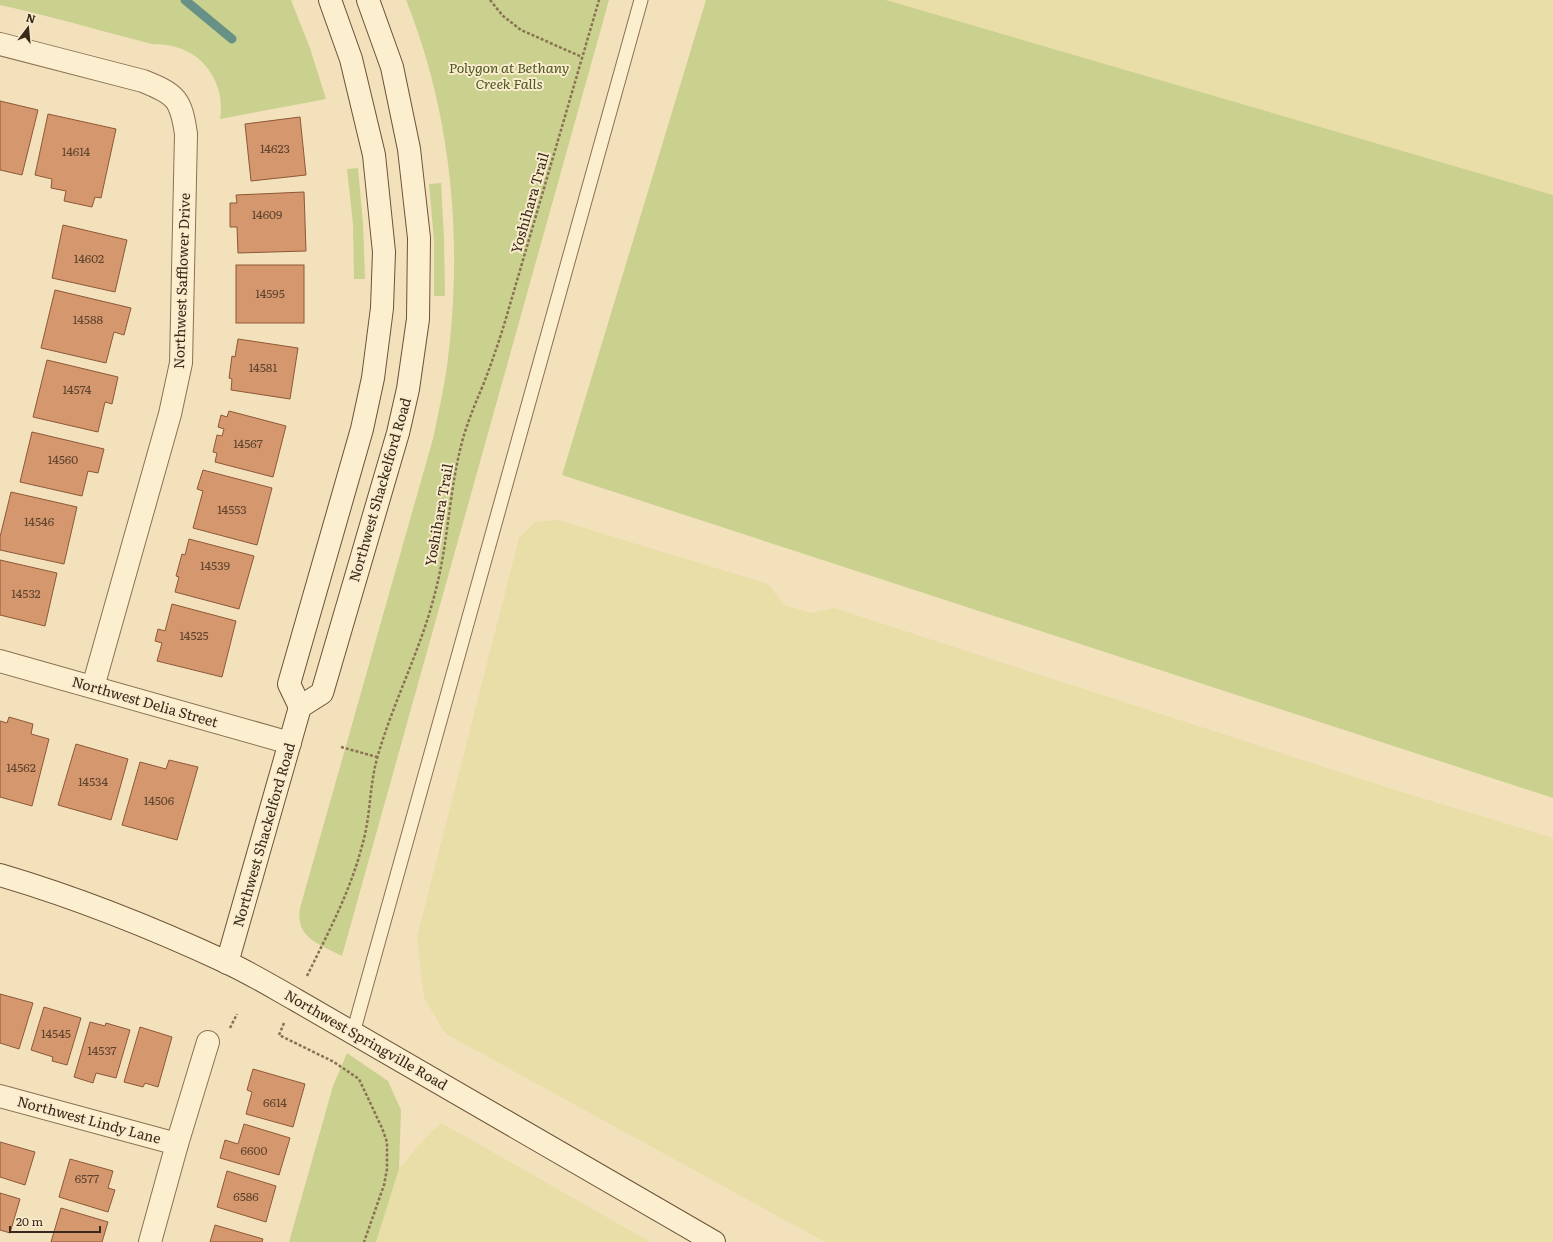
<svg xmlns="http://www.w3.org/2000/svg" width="1553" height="1242" font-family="Literata,serif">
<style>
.farmland{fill:#e9dea8}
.green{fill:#cad18f}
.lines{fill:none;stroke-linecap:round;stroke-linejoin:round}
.stream{stroke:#679186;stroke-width:9}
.building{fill:#d5976d;stroke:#8d5837}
.lane-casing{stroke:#8b7153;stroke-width:15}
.street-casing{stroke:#8b7153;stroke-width:24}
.secondary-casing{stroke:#6d5137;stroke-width:24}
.path{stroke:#8b7153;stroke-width:2.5;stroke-dasharray:3 2;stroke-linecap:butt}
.lane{stroke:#fcefcf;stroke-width:13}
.street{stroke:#fcefcf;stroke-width:22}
.secondary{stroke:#fcefcf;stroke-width:22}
.labels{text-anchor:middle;stroke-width:4;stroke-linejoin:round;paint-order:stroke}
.number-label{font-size:12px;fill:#60442f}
.park-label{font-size:14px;font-style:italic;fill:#49571e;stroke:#f9ebcc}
.street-label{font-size:14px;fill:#39291a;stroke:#f9ebcc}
</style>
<rect width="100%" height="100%" fill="#f2e1bb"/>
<g class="farmland">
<polygon points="886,0 1553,0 1553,195"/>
<polygon points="558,520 768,584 784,605 812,613 834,608 1392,789 1553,838 1553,1242 825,1242 446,1034 424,998 417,937 519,538 535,522"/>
<polygon points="441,1123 475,1142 650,1242 376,1242 399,1169 424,1139"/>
</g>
<g class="green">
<path d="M0 0H291L310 48 326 99 220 119C224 97 216 74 199 59 191 52 177 46 166 45 160 44 153 45 148 43 98 30 50 16 0 5Z"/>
<path d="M406 0H609L342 956C319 944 295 938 300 908L434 435C439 409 445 384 448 358 463 238 451 112 406 0Z"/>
<polygon points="706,0 886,0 1553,195 1553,798 562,475"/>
<polygon points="358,168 363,223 365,279 354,279 353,224 347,169"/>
<polygon points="441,183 444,239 445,296 434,296 434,240 429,184"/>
<polygon points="347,1053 388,1081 401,1110 399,1169 376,1242 289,1242 333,1086"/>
</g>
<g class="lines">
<polyline class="stream" points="185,0 232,39"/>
</g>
<g class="building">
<polygon points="0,101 38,110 22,175 0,170"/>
<polygon points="48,114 116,129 101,198 95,197 92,207 64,201 66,191 51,188 52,179 35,175"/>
<polygon points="300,117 306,175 251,181 245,124"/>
<polygon points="304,192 306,251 238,253 237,227 230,227 230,203 237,203 236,195"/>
<polygon points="63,225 127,240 115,292 52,278"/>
<rect x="236" y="265" width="68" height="58"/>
<polygon points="55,290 131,308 124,335 114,332 106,363 41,348"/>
<polygon points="238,339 298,348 290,399 231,390 232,379 229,378 232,356 235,357"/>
<polygon points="47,360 118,377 112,404 105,402 98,432 33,417"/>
<polygon points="229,411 286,426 273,477 215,462 217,453 213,452 217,435 222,436 224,429 218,427 221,415 227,417"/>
<polygon points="32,432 104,449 98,473 88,471 82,496 20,482"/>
<polygon points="203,470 272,488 257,545 193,528 203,491 197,489"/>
<polygon points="11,492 77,507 64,564 0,550 0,537"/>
<polygon points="189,539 254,556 239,609 175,592 179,577 176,576 182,554 185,555"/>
<polygon points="0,560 57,573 45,626 0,615"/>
<polygon points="172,604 236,621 222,677 157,661 162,643 155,641 158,629 165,631"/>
<polygon points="9,717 33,724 31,734 49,739 32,806 0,797 0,721 7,723"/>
<polygon points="76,744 128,759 111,820 58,805"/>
<polygon points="169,760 198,767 177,840 122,825 140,762 166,769"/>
<polygon points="0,994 33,1003 19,1049 0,1043"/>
<polygon points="44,1007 81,1018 67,1065 52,1061 53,1057 31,1050"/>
<polygon points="90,1022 105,1026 106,1023 130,1030 116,1078 96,1073 93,1083 74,1077"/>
<polygon points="140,1027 172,1037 158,1087 145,1083 143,1087 124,1082"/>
<polygon points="253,1069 305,1084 293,1127 246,1114 252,1092 247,1090"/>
<polygon points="244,1124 290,1138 279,1175 220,1158 225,1140 238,1144"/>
<polygon points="0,1142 35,1152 25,1185 0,1177"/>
<polygon points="70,1159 113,1171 108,1188 115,1190 108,1212 59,1197"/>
<polygon points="227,1171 276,1186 266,1222 217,1207"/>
<polygon points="0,1193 20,1199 10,1233 0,1230"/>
<polygon points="61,1208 108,1222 102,1242 51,1242"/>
<polygon points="215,1225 263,1239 262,1242 210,1242"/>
</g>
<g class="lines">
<g class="lane-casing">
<polyline id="lane" points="353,1033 641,0"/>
</g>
<g class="street-casing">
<g id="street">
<path d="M0 44 143 81C176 94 181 99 186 134L181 363 170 414 93 687"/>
<polyline points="0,661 290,743"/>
<polyline points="0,1096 177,1144"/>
<polyline points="150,1242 177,1144 208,1042"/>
</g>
</g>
<g class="secondary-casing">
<g id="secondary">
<polyline points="300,707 289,684 362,429 373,378 382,308 384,252 374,155 351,59 330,0"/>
<path d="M0 875C78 898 153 928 226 962 250 973 273 987 296 1000L714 1242"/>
<polyline points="227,963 300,707 322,693 398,433 408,389 418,319 419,238 409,149 392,67 368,0"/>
</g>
</g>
<g class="path">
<polyline points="490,0 503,16 521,30 582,57"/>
<polyline points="341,747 377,757"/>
<path d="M307 976C328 933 350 892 362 846 371 816 369 785 378 755 394 700 421 649 435 593 449 541 449 486 464 435 469 419 475 404 481 390 490 368 497 347 504 325L599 0"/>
<polyline points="284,1023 279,1035 334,1062 359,1079 382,1128 387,1142 387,1169 384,1185 364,1242"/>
<polyline points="230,1028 237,1014"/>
</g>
<use href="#lane" class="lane"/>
<use href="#street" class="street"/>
<use href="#secondary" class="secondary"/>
</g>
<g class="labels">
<g class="number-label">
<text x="275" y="153">14623</text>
<text x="76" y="156">14614</text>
<text x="267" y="219">14609</text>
<text x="89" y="263">14602</text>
<text x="270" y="298">14595</text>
<text x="88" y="324">14588</text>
<text x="263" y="372">14581</text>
<text x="77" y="394">14574</text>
<text x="248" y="448">14567</text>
<text x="63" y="464">14560</text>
<text x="232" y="514">14553</text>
<text x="39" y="526">14546</text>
<text x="215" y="570">14539</text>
<text x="26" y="598">14532</text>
<text x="194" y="640">14525</text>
<text x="21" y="772">14562</text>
<text x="93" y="786">14534</text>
<text x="159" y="805">14506</text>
<text x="56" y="1038">14545</text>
<text x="102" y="1055">14537</text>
<text x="275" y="1107">6614</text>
<text x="254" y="1155">6600</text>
<text x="87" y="1183">6577</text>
<text x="246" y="1201">6586</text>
</g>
<g class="park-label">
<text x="509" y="73">Polygon at Bethany<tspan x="509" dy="16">Creek Falls</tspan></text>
</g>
<g class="street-label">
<text transform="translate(530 203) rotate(-74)" y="5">Yoshihara Trail</text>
<text transform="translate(182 281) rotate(-88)" y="5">Northwest Safflower Drive</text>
<text transform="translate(380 490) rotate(-74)" y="5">Northwest Shackelford Road</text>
<text transform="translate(439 515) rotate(-80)" y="5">Yoshihara Trail</text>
<text transform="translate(145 702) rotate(16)" y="5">Northwest Delia Street</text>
<text transform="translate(264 835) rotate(-74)" y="5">Northwest Shackelford Road</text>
<text transform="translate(366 1040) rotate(30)" y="5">Northwest Springville Road</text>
<text transform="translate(89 1120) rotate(15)" y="5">Northwest Lindy Lane</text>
</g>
</g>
<g transform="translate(28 28) rotate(16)" stroke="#f9ebcc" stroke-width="3" paint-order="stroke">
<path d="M0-3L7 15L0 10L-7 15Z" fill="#39291a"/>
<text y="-6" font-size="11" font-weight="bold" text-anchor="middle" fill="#39291a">N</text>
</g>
<path d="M10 1226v6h90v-6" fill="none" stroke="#39291a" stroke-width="2"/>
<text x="16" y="1226" font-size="12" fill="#39291a" stroke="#f9ebcc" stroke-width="3" paint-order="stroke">20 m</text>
</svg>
